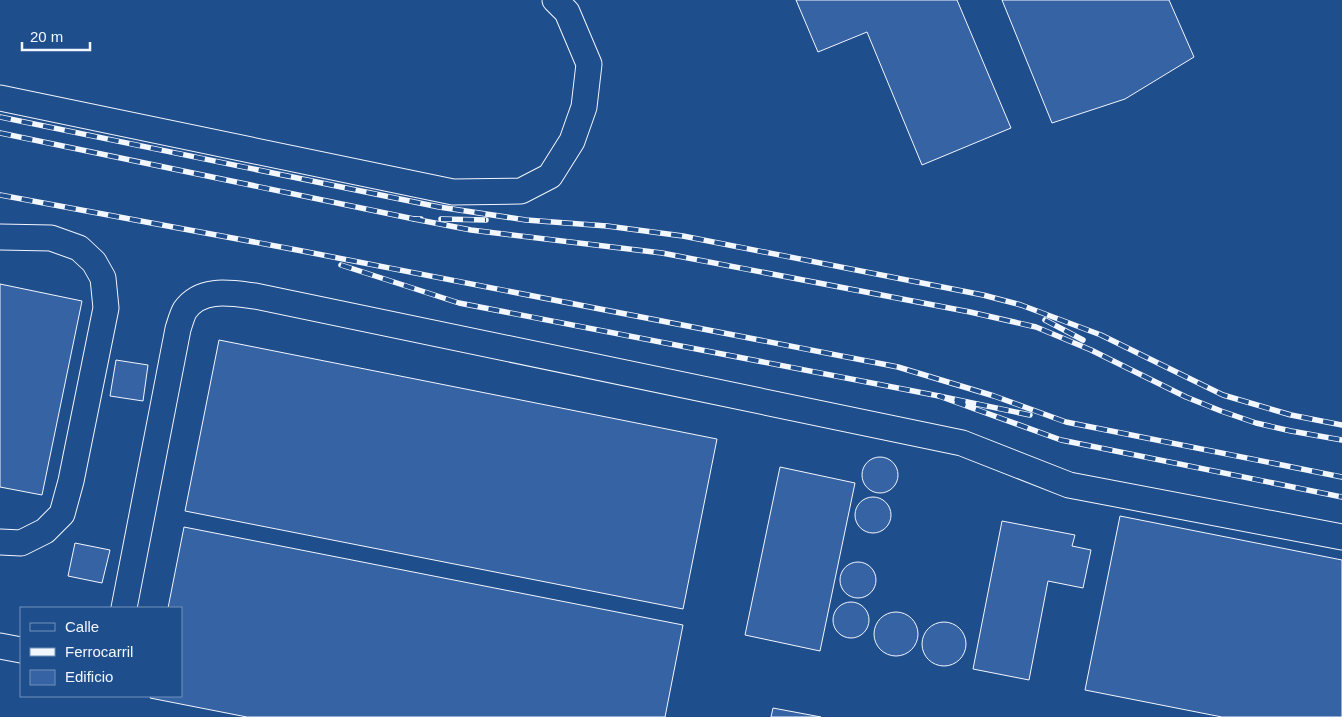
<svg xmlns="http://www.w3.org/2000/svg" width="1342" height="717" font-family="Arial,sans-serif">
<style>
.building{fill:#3563a3;stroke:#f2f6ff}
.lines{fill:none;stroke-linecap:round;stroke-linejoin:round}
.minor-casing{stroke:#f2f6ff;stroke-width:27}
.minor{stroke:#1f4e8c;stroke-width:25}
.rail-casing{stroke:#f2f6ff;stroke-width:5.5}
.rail{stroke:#1f4e8c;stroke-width:4;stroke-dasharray:11;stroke-linecap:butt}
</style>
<rect width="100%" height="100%" fill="#1f4e8c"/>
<g class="building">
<polygon points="796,0 957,0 1011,128 922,165 867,32 818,52"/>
<polygon points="1002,0 1169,0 1194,57 1125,99 1052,123"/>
<polygon points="0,284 82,301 42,495 0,487"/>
<polygon points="219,340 717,439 683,609 185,511"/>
<polygon points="116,360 148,365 143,401 110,396"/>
<circle cx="880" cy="475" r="18"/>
<polygon points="780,467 855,483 820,651 745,635"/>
<circle cx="873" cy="515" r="18"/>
<polygon points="1120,516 1342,560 1342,717 1222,717 1085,690"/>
<polygon points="1002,521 1075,535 1072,546 1091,550 1083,588 1048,581 1029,680 973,669"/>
<polygon points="184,527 683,625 665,717 247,717 150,698 151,696 181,696 181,608 168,608"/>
<polygon points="75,543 110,550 102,583 68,576"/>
<circle cx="858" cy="580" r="18"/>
<circle cx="851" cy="620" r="18"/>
<circle cx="896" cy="634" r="22"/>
<circle cx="944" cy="644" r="22"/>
<polygon points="773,708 821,717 771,717"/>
</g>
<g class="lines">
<g class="minor-casing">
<g id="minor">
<polyline points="0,98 453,192 521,191 550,176 572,141 584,107 589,64 567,12 555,0"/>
<polyline points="0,237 51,238 79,248 94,262 103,278 106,308 71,481 62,514 45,531 21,543 0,542"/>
<path d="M124 608 178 329C180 323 182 315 185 310 201 287 231 293 255 296L962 443 1069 485 1342 537"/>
<polyline points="0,646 21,650"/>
</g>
</g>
<use href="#minor" class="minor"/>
<g class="rail-casing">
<g id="rail">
<polyline points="0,117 439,207 526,220 607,226 683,236 983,295 1021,305 1101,335 1223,395 1291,415 1342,425"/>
<polyline points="0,133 414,219 421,219"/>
<polyline points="0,195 297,250 898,367 994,396 1066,422 1342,477"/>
<polyline points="414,219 471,230 662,253 970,312 1036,327 1091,350 1186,397 1221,411 1256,423 1291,431 1342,440"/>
<polyline points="441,219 486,220"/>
<polyline points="341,265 459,303 939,396"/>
<polyline points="1045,320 1083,340"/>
<polyline points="1030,415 939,396 1061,440 1342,497"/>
</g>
</g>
<use href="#rail" class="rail"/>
</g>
<rect x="20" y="607" width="162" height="90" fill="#1f4e8c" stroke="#7391ba"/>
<rect x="30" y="623" width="25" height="8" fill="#1f4e8c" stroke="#7391ba"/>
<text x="65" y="632" font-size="15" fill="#f2f6ff">Calle</text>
<rect x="30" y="648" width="25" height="8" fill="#f2f6ff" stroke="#7391ba"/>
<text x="65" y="657" font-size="15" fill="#f2f6ff">Ferrocarril</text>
<rect x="30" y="670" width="25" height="15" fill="#3563a3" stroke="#7391ba"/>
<text x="65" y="682" font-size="15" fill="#f2f6ff">Edificio</text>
<path d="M22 42v8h68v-8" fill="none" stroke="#f2f6ff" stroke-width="2.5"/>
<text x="30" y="42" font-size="15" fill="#f2f6ff" stroke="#1f4e8c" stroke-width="4" paint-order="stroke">20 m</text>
</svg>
